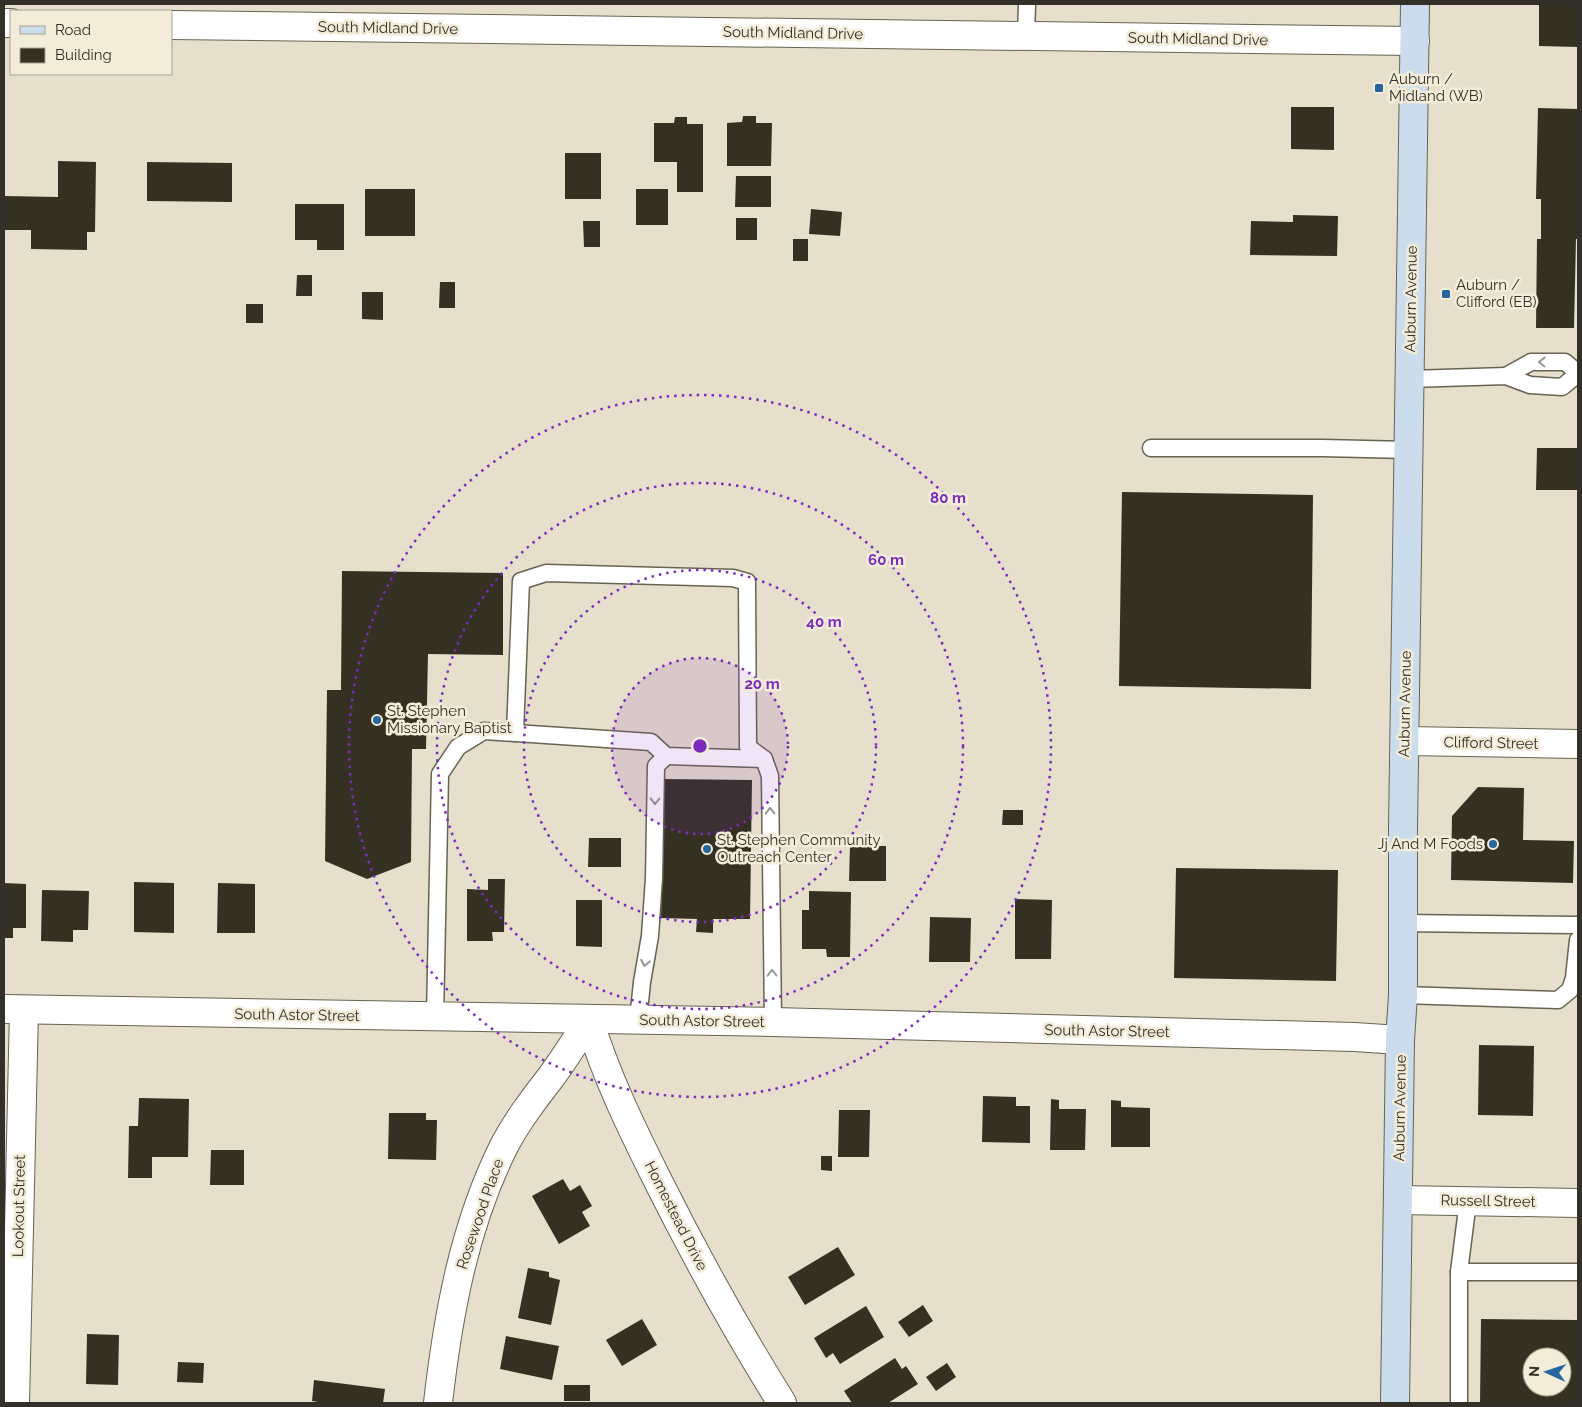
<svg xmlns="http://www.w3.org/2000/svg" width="1582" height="1407" font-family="Raleway,sans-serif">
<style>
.building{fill:#353122;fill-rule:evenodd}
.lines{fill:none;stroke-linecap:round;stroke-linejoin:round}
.lane-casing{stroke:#686352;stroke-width:19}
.street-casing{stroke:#686352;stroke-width:30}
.secondary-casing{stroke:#686352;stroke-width:30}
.lane{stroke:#fff;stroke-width:16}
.street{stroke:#fff;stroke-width:28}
.secondary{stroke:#cbdded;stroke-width:28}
.oneway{stroke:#989894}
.ring{fill:none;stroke:#7b2cbf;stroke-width:2.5;stroke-dasharray:2.5 5}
.poi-dot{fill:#25669c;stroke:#f2ecd9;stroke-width:2}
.labels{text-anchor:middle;stroke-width:5;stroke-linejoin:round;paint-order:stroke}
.street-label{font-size:15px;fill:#323028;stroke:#f2ecd9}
.poi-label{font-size:15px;fill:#323028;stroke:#f2ecd9;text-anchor:start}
.centre{fill:#7b2cbf;stroke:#f2ecd9;stroke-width:2.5}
.ring-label{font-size:15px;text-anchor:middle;font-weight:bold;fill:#7b2cbf;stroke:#f2ecd9;stroke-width:5;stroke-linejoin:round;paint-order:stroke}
</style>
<rect width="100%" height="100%" fill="#e5dfcc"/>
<g class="building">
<polygon points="1539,4 1578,4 1578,47 1539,46"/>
<polygon points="1291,107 1334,107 1334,150 1291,149"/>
<polygon points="1538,108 1578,109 1577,196 1578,197 1578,239 1576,239 1574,328 1536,328 1537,239 1541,239 1541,199 1536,199"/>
<polygon points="743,116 756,116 756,123 772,123 771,166 727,166 727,123 742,122"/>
<polygon points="675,117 687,117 687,124 703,124 703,192 677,192 677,162 654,162 654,123 674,123"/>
<rect x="565" y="153" width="36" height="46"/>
<polygon points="58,161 96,162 95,232 87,232 87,250 31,249 31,230 4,230 4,196 58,197"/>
<polygon points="147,162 232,163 232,202 147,201"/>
<polygon points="736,176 771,176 771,207 735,207"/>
<rect x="365" y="189" width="50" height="47"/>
<rect x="636" y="189" width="32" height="36"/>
<polygon points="295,204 344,204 344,250 317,250 317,240 295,240"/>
<polygon points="811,209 842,212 840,236 809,234"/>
<polygon points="1293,215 1338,216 1337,256 1250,255 1251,221 1293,222"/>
<rect x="736" y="218" width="21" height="22"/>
<polygon points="583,221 600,221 600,247 584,247"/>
<rect x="793" y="239" width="15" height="22"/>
<polygon points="297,275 312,275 312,296 296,296"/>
<polygon points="440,282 455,282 455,308 439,308"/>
<polygon points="362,292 383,292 383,320 362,319"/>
<rect x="246" y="304" width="17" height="19"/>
<polygon points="1537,448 1578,448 1578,490 1536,490"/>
<polygon points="1122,492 1313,495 1311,689 1119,686"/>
<polygon points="342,571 503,573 503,655 428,654 426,749 412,749 411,862 367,879 325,861 327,690 341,690"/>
<polygon points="663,779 752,780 750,919 713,919 713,933 696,932 697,919 661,918"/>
<polygon points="1478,787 1524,788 1523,840 1574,841 1573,883 1451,880 1452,816"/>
<polygon points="1003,810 1023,810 1023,825 1002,825"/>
<polygon points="589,838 621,838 621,867 588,867"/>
<polygon points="850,846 886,846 886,881 849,881"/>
<polygon points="1176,868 1338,870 1336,981 1174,978"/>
<polygon points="488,879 505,879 504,932 492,932 493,941 467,941 467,889 488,890"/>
<polygon points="134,882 174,883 174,933 134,932"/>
<polygon points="4,883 26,884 26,928 13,928 13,938 4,938"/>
<polygon points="218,883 255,884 255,933 217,933"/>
<polygon points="42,890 89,891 88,930 73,930 73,942 41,941"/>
<polygon points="809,891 851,892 850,957 827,957 826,949 802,949 802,910 809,910"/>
<polygon points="1015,899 1052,900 1051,959 1015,959"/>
<polygon points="576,900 602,900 602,947 576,946"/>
<polygon points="930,917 971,918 970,962 929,962"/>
<polygon points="1479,1045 1534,1046 1533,1116 1478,1115"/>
<polygon points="983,1096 1016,1097 1016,1106 1030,1106 1030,1143 982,1142"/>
<polygon points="139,1098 189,1099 188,1157 152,1157 152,1178 128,1178 129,1126 138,1126"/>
<polygon points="1051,1099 1059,1100 1059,1109 1086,1109 1085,1150 1050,1150"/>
<polygon points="1111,1100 1121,1101 1121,1107 1150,1108 1150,1147 1111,1147"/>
<polygon points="839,1110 870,1110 869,1157 838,1157"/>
<polygon points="389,1113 426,1113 426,1120 437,1120 436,1160 388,1159"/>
<polygon points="211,1150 244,1150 244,1185 210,1185"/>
<polygon points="821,1156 832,1156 832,1171 821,1170"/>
<polygon points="563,1179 570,1191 580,1185 592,1206 582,1212 590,1226 559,1244 532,1196"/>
<polygon points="838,1247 855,1275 805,1305 788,1277"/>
<polygon points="528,1268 549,1272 549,1277 560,1280 551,1325 518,1318"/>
<polygon points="923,1305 933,1321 909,1337 898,1322"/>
<polygon points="866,1306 884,1337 840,1364 833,1353 826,1358 814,1338"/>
<polygon points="642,1319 657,1345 622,1366 606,1340"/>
<path d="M1481 1319 1578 1320V1403H1480ZM1532 1357H1562V1387H1532Z"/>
<polygon points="87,1334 119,1335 118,1385 86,1384"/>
<polygon points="506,1336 559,1346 552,1380 500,1369"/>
<polygon points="895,1358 902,1369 906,1366 918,1384 888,1403 852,1403 844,1391"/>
<polygon points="178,1362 204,1363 203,1383 177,1382"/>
<polygon points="947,1363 956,1377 936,1391 926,1377"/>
<polygon points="314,1380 385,1389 383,1403 324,1403 312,1401"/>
<rect x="564" y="1385" width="26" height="16"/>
</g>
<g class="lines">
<g class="lane-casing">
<g id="lane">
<polyline points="1026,36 1027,4"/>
<polyline points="1506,376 1531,362 1565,362 1578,373"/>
<polyline points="1410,379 1506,376 1530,385 1562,387 1578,374"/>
<polyline points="1151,448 1322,448 1409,450"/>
<polyline points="515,733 521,581 546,573 733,578 747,582 748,747 764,759 770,776 773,1022"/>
<polyline points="1402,923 1578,925"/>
<polyline points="1403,995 1558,1000 1570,990 1574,978 1578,940"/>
<polyline points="435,1017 440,774 458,747 484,731 651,742 666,756 764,759"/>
<polyline points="638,1021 642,982 650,936 654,878 656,766 666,756"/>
<polyline points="1459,1272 1578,1272"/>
<polyline points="1459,1403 1459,1272 1468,1201"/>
</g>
</g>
<g class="street-casing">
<g id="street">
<polyline points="4,23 11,23"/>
<polyline points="171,25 1415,41"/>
<polyline points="1405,741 1578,744"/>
<polyline points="4,1009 773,1022 1354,1037 1400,1040"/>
<path d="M589 1020C606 1076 632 1129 658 1181 696 1257 737 1331 782 1403"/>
<polyline points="1399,1200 1578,1203"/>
<polyline points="15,1403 24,1010"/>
<path d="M438 1403C448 1315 464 1226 504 1146 517 1121 534 1099 551 1077 565 1058 577 1039 589 1020"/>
</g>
</g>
<g class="secondary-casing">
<polyline id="secondary" points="1395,1403 1400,1040 1403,995 1403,829 1415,4"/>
</g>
<use href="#lane" class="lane"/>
<use href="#street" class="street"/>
<use href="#secondary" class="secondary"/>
</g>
<defs><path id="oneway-chevron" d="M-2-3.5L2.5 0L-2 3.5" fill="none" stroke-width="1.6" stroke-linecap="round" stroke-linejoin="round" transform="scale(1.25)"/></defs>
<g class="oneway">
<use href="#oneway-chevron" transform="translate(1542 362) rotate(-179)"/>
<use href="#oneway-chevron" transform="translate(655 801) rotate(91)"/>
<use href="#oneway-chevron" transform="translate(770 811) rotate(-91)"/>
<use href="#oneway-chevron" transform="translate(645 963) rotate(101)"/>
<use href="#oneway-chevron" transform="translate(772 973) rotate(-91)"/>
</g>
<circle cx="700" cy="746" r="88" fill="#7b2cbf" fill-opacity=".12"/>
<g class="ring">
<circle cx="700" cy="746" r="88"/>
<circle cx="700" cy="746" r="176"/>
<circle cx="700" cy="746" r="263"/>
<circle cx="700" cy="746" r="351"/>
</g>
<g class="poi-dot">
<rect x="1374" y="83" width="10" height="10" rx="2.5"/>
<rect x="1441" y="289" width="10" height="10" rx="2.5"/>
<circle cx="377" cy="720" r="5"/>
<circle cx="1493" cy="844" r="5"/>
<circle cx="707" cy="849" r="5"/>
</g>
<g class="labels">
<g class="street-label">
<text transform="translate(388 28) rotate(1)" y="5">South Midland Drive</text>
<text transform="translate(793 33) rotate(1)" y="5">South Midland Drive</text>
<text transform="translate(1198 39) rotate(1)" y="5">South Midland Drive</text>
<text transform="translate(1411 299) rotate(-89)" y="5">Auburn Avenue</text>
<text transform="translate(1405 704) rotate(-89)" y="5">Auburn Avenue</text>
<text transform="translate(1491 743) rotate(1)" y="5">Clifford Street</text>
<text transform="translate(297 1015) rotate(1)" y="5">South Astor Street</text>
<text transform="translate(702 1021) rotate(1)" y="5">South Astor Street</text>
<text transform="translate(1107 1031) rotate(1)" y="5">South Astor Street</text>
<text transform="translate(1400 1108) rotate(-89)" y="5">Auburn Avenue</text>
<text transform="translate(1488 1201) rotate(1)" y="5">Russell Street</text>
<text transform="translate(19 1206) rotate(-89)" y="5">Lookout Street</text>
<text transform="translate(480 1214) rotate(-71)" y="5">Rosewood Place</text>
<text transform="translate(676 1216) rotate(63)" y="5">Homestead Drive</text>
</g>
<g class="poi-label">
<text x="1389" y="84">Auburn /<tspan x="1389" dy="17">Midland (WB)</tspan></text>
<text x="1456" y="290">Auburn /<tspan x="1456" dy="17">Clifford (EB)</tspan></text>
<text x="387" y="716">St. Stephen<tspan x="387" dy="17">Missionary Baptist</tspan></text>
<text x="717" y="845">St. Stephen Community<tspan x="717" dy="17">Outreach Center</tspan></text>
<text x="1483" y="849" text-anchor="end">Jj And M Foods</text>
</g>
</g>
<circle cx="700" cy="746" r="8" class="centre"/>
<g class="ring-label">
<text x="948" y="503">80 m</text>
<text x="886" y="565">60 m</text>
<text x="824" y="627">40 m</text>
<text x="762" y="689">20 m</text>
</g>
<rect width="1582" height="1407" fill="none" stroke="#323028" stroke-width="10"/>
<rect x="10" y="10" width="162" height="65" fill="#f2ecd9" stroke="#a5a192"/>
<rect x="20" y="26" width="25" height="8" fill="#cbdded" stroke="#a5a192"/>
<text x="55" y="35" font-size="15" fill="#323028">Road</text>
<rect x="20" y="48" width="25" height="15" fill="#353122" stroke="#a5a192"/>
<text x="55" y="60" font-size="15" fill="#323028">Building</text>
<g transform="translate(1547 1372) rotate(273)"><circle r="24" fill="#f2ecd9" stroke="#a5a192"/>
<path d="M0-4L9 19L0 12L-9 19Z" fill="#25669c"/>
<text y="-8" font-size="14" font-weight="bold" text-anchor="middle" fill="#323028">N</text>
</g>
</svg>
